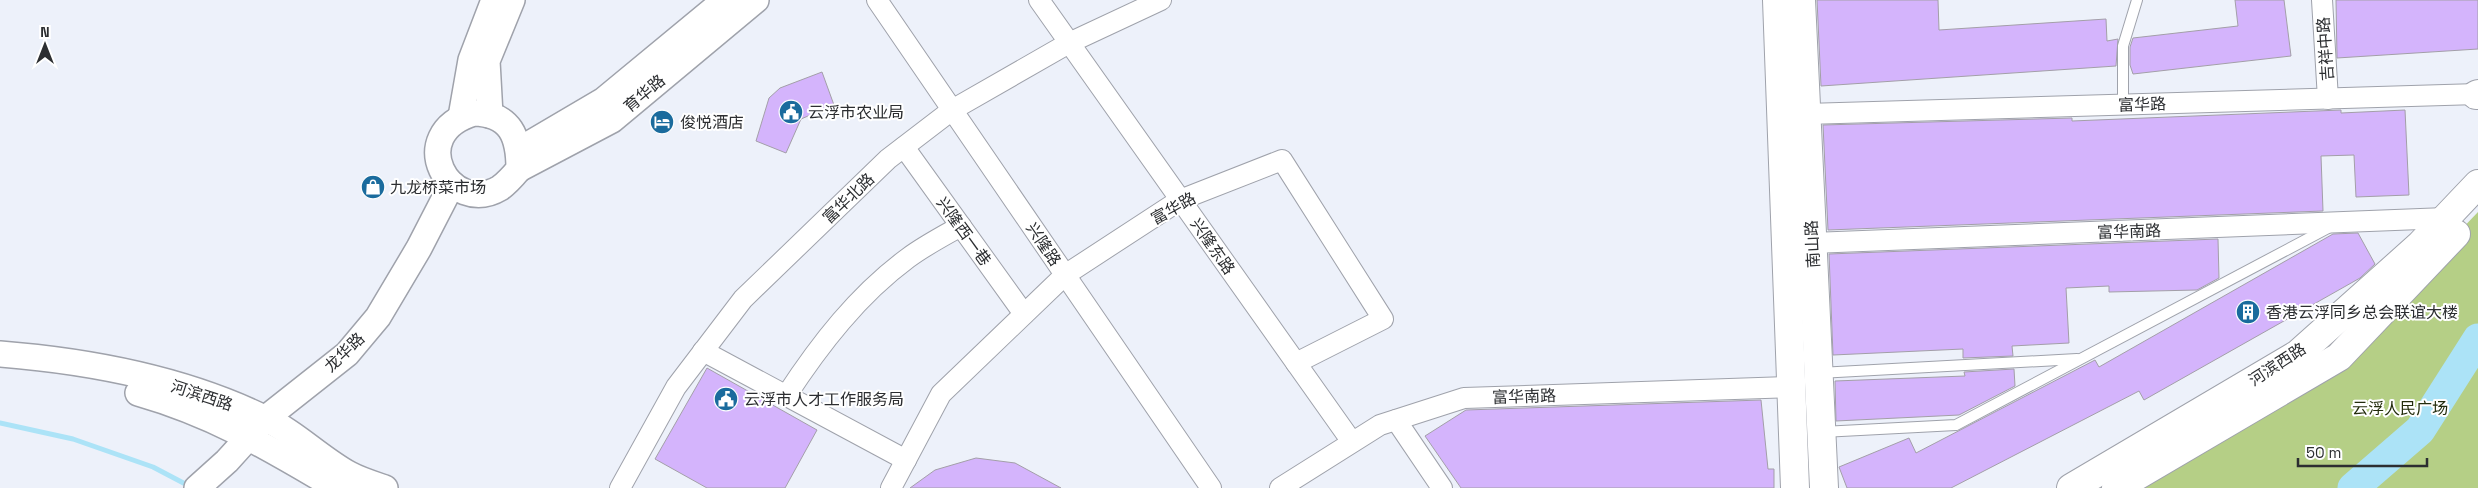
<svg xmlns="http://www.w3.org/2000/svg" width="2478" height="488" font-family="'Space Grotesk','Noto Sans SC',sans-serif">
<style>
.green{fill:#b5cf86}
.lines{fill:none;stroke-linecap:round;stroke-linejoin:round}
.stream{stroke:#ace3f7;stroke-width:5}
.river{stroke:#ace3f7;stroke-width:31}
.building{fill:#d4b4fc;stroke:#a39fa8}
.service-casing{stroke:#9fa2ab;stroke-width:12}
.minor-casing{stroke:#9fa2ab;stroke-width:22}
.tertiary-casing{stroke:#9fa2ab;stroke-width:28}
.secondary-casing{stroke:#9fa2ab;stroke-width:30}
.service{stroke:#fff;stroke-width:10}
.minor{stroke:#fff;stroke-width:20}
.tertiary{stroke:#fff;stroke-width:25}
.secondary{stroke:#fff;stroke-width:28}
.labels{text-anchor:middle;stroke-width:4;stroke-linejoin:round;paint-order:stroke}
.street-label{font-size:16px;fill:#2c2e31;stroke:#fff}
.poi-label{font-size:16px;fill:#2c2e31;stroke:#fff;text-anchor:start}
.park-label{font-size:16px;fill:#232d0d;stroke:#fff}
</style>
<rect width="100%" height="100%" fill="#edf1fa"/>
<polygon class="green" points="2478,212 2478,488 2116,488 2339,357"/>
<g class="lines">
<polyline class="stream" points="0,423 73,439 153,467 191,487"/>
<polyline class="river" points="2353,488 2420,430 2478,339"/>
</g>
<g class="building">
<polygon points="1817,0 1938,0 1939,30 2106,19 2107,41 2118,39 2116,66 1821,86"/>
<polygon points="2235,0 2284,0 2291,56 2133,74 2130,65 2130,47 2133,38 2238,26"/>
<polygon points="2336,0 2478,0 2478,49 2337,58"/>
<polygon points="822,72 834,105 801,119 786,153 756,141 769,98 780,88"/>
<polygon points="2341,110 2341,113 2405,110 2409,195 2356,197 2354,155 2321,156 2323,211 1828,230 1823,125 2072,118 2072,121"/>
<polygon points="2358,233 2375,264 2360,278 2144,400 2139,391 1951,488 1847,488 1839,467 1909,438 1916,453 2095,360 2099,367 2333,234"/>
<polygon points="2218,239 2219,278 2197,290 2109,292 2109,286 2066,288 2069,343 2012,346 2013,356 1963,358 1963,349 1833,355 1829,254"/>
<polygon points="707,368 817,430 785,488 707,488 655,459"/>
<polygon points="2014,369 2015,386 1959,415 1836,421 1835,381 1965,376 1964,372"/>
<polygon points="1761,400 1768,469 1774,469 1774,488 1461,488 1425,436 1466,410"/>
<polygon points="976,458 1015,463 1061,488 910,488 935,470"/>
</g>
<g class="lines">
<g class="service-casing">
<g id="service">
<polyline points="2123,105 2123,46 2137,0"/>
<polyline points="1819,373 2077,359"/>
<polyline points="1822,432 1956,425 2328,228"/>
</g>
</g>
<g class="minor-casing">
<g id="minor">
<polyline points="877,0 1211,488"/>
<polyline points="1039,0 1352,442"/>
<polyline points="2322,0 2328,99"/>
<polyline points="1806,114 2478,94"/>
<polyline points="904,147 1024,314"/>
<polyline points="1812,243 2446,218"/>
<polyline points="703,351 906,460"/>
<path d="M786 396C820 344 858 295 908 258 924 246 943 236 961 226"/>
<polyline points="1396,420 1442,488"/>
<polyline points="620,488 676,387 743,299 888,159 952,110 1069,43 1161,0"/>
<polyline points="891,488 941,394 1065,275 1180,200 1282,160 1383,319 1296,363"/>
<polyline points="1280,488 1380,425 1464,398 1791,387"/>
</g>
</g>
<g class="tertiary-casing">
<g id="tertiary">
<path d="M474 113C511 114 519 137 519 169 514 175 507 183 500 188 450 218 403 134 474 113Z"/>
<polyline points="490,115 487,61 512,0"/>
<polyline points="461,117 471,60 494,0"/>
<polyline points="519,150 604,100 725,0"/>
<polyline points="519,169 612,120 756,0"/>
<path d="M0 354C88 361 184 379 264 418 295 432 320 458 349 474 360 480 373 484 385 488"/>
<path d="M138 393C215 415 269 448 337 488"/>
<polyline points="197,488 227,461 266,418 347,354 378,317 419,248 452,184"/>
</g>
</g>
<g class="secondary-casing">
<g id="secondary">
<polyline points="1777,0 1795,488"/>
<polyline points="1801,0 1824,488"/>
<polyline points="2476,95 2478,94"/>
<polyline points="2071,488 2298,354 2420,245 2478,184"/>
<polyline points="2116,488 2339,357 2456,234"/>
</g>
</g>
<use href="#service" class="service"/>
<use href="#minor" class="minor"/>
<use href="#tertiary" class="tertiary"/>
<use href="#secondary" class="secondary"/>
</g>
<defs>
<g id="civic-disc" transform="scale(1.25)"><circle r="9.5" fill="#1a6b9d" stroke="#fff"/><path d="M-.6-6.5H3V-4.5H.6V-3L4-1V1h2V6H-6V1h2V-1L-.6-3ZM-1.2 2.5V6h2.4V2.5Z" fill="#fff"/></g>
<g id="hotel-disc" transform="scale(1.25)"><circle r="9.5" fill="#1a6b9d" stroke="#fff"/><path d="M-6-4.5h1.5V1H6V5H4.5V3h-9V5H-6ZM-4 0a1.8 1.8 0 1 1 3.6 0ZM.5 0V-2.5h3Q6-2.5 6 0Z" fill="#fff"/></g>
<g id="shop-disc" transform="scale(1.25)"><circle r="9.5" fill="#1a6b9d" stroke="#fff"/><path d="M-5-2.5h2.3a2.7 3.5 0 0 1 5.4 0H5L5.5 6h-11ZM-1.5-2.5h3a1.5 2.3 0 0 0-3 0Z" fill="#fff"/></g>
<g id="building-disc" transform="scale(1.25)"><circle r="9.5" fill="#1a6b9d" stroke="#fff"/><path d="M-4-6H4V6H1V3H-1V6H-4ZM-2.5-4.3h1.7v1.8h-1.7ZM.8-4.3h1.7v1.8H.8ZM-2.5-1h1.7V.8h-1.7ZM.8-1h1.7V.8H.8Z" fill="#fff"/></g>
</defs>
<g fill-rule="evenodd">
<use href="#civic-disc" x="791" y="112"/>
<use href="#hotel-disc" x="662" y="122"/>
<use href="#shop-disc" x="373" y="187"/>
<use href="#building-disc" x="2248" y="312"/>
<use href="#civic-disc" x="726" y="399"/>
</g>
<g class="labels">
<g class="street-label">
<text transform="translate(2325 49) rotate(-94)" y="6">吉祥中路</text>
<text transform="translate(644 93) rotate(-40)" y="6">育华路</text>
<text transform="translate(2142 104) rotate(-2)" y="6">富华路</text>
<text transform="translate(848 198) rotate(-44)" y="6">富华北路</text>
<text transform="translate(1173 208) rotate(-29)" y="6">富华路</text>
<text transform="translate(964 231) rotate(54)" y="6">兴隆西一巷</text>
<text transform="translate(2129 231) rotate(-2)" y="6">富华南路</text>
<text transform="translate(1044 244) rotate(56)" y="6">兴隆路</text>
<text transform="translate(1812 244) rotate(-93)" y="6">南山路</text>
<text transform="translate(1213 246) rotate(55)" y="6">兴隆东路</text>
<text transform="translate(344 352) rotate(-44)" y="6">龙华路</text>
<text transform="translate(2277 364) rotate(-33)" y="6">河滨西路</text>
<text transform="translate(202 395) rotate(18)" y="6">河滨西路</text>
<text transform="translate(1524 396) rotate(-2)" y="6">富华南路</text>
</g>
<g class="poi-label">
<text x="808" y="118">云浮市农业局</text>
<text x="680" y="128">俊悦酒店</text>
<text x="390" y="193">九龙桥菜市场</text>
<text x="2266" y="318">香港云浮同乡总会联谊大楼</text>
<text x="744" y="405">云浮市人才工作服务局</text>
</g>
<g class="park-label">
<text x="2400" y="414">云浮人民广场</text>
</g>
</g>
<g transform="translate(45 45)" stroke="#ffffff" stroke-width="4" paint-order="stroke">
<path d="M0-4L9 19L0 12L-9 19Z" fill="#2c2e31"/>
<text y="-8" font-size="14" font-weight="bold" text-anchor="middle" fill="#2c2e31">N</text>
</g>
<path d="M2298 458v8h129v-8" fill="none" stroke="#2c2e31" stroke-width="2.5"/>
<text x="2306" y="458" font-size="15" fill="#2c2e31" stroke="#ffffff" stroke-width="4" paint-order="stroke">50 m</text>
</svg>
